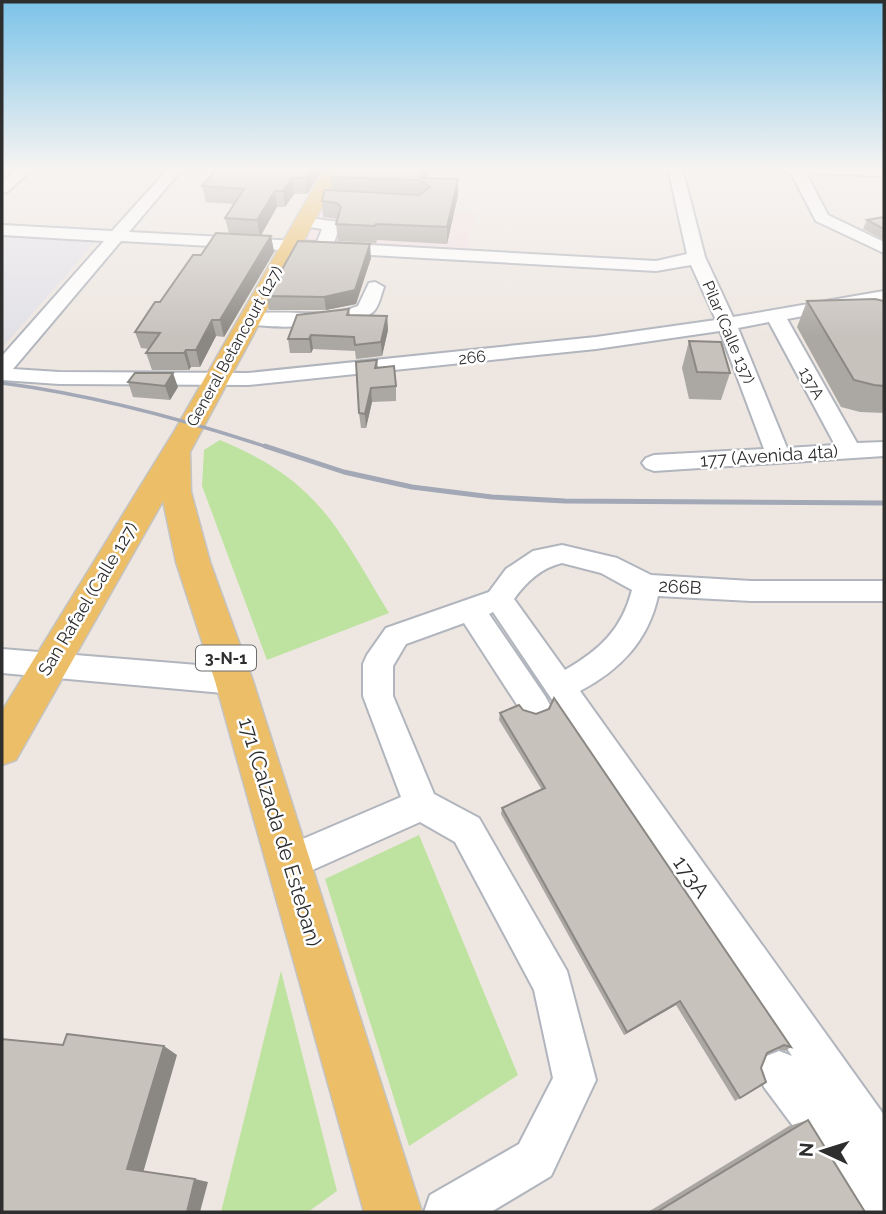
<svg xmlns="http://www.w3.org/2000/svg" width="886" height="1214" font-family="Raleway,sans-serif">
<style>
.industrial{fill:#e2e1e7}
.education{fill:#eee2d2}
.medical{fill:#f4dfe3}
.green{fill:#bee2a0}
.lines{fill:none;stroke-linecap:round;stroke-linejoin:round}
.minor-casing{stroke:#b1b5bd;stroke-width:4}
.major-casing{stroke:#c4c4c4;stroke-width:3}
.minor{fill:#fff;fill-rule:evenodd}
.major{fill:#ecbe68;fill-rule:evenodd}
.rail-far1{stroke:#a3a8b7;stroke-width:3.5}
.rail{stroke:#a3a8b7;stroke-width:5}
.wall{fill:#aba7a2}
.shaded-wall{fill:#8b8884}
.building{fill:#c7c2bc;stroke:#8b8884;stroke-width:2}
.labels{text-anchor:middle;stroke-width:5;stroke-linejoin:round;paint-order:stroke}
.far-street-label{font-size:16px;fill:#2e2e2e;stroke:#fff}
.shield{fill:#fff;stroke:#6d6d6d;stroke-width:2}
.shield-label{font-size:16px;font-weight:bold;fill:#2e2e2e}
.street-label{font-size:18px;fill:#2e2e2e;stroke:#fff}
.near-street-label{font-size:21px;fill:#2e2e2e;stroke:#fff}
</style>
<rect width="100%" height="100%" fill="#eee7e1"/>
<polygon class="industrial" points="2,235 96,241 2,348"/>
<polygon class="education" points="343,168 503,168 501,178 341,171"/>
<polygon class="medical" points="324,205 475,213 467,252 304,243"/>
<g class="green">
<path d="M220 440C319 481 336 526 389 613L267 660 202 486 204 450Z"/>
<polygon points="419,835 518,1075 409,1146 325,879"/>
<polygon points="281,971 337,1191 308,1212 221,1212"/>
</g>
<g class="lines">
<g class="minor-casing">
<g id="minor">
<polygon points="19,168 34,168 7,192 2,193 2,182"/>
<path d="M169 168H183L129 232 317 242 322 229 297 225 295 222 303 217 338 222 340 225 334 243 656 261 687 254 668 168H682L705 257 733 317 884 291V301L787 319 857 443 884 442V456L654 471 646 468 642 463 646 458 654 455 764 449 720 331 596 349 248 385 59 384 2 380V356L104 241 2 235V225L112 231ZM121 241 656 271 691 265 716 320 596 337 248 373 59 372 13 369ZM769 322 835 445 787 448 738 328Z"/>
<polygon points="776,168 884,168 884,176 806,173 828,215 884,242 884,253 816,221 791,173 778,171"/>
<path d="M375 282 384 287C381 294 379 307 373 312 359 326 252 333 240 319 250 308 309 315 326 313 338 312 348 310 358 306L369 283Z"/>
<path d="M562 545 617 558 651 575 751 581H884V601H751L658 596C648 641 620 670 580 691L884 1115V1212H857L764 1087 758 1072 764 1057 779 1051 792 1056 493 612 489 614 545 696 550 705 545 714 534 718 523 714 464 623 406 644 393 666V696L434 794 479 818 567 971 596 1080 551 1176 491 1212H424L430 1195 519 1144 553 1078 534 990 455 842 420 822 290 880 277 874 272 862 277 850 401 797 363 696V664L367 655 386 628 489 592 506 569 533 551ZM562 563 601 573 632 590C622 629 600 650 565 670L514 599C526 582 541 568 562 563Z"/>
<polygon points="2,649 234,668 245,672 249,681 245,690 234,694 2,673"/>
</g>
</g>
<g class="major-casing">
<polygon id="major" points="325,168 343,168 190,452 191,492 210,562 253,681 422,1212 364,1212 215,681 176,562 163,501 16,760 2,765 2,711 175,430"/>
</g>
<use href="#minor" class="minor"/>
<use href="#major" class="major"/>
<path class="rail-far1" d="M2 383C93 395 183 419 270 448"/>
<polyline class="rail" points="265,446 344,472 412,487 492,497 565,501 884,503"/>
</g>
<g class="wall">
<polygon points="324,168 307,194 294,194 285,207 277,207 261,236 271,236 274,252 224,337 216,336 200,367 191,367 189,370 152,370 146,353 149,349 141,348 135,332 201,255 229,234 225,218 234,204 206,202 202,186"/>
<polygon points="331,177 458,179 458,195 447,244 377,240 376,243 338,241 336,224 337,219 323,217 322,201 332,191"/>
<polygon points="884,217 884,240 863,229 867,220"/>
<polygon points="371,258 356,304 326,310 269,310 267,296"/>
<polygon points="807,301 884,301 884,413 860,412 841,407 797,327"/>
<polygon points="349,309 350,315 387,316 388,330 382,356 356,359 355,351 313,349 311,353 290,353 288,339"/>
<polygon points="689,341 730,373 721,400 689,399 682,368"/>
<polygon points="377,360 378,367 396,386 396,401 372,402 366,428 361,428 359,413"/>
<polygon points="128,382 178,387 170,400 133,397"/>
<polygon points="500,713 791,1047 785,1051 778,1049 767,1054 740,1098 735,1101 676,1005 624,1035 501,814 502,808 542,790 499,720"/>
<polygon points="808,1120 865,1212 648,1212 789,1126"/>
</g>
<g class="shaded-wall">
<polygon points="312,168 324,168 307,194 305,178"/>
<polygon points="425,168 430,168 425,184 422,178"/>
<polygon points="292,178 294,194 285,207 283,191"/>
<polygon points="458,179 458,195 447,244 447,227"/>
<polygon points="275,191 277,207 260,236 257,220"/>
<polygon points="271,236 274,252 224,337 220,320"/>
<polygon points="370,244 371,258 356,304 326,310 324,297"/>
<polygon points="387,316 388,330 382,356 381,342"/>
<polygon points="212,320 216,336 200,367 196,350"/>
<polygon points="311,335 313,349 311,353 309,339"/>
<polygon points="186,350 191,367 189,370 184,353"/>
<polygon points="173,373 178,387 170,400 165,386"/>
<polygon points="371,388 372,402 366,428 365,414"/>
<polygon points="680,1001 676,1005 624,1035 627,1032"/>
<polygon points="164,1046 177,1055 143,1173 127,1169"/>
<polygon points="195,1179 208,1182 200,1212 187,1212"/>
</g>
<g class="building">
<polygon points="218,168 312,168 305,178 292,178 283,191 275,191 257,220 225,218 244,189 202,186"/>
<polygon points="336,168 425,168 422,178 458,179 447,227 376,224 375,226 336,224 341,207 337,203 322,201 325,190 419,195 430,187 420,180 331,177"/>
<polygon points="884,217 884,229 867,220"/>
<polygon points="216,233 271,236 220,320 212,320 196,350 186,350 184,353 146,353 160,333 135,332 155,302 160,302 193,255 201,255"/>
<polygon points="298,241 370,244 355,290 324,297 267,296"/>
<polygon points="875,299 884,301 884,386 874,385 854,380 807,301"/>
<polygon points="349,309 347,315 387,316 381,342 355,345 354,337 311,335 309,339 288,339 297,315"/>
<polygon points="689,341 721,342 730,373 697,372"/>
<polygon points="377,360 375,368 394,366 396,386 371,388 365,414 359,413 356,362"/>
<polygon points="135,373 173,373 165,386 128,382"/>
<polygon points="554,698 791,1047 784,1045 767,1053 761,1068 766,1082 740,1098 680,1001 627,1032 502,808 545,788 500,713 519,705 523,710 536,714 549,709"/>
<polygon points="67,1034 164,1046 127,1169 195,1179 187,1212 2,1212 2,1039 63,1045"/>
<polygon points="808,1120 865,1212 657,1212"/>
</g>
<linearGradient id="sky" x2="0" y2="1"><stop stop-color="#7bc3e9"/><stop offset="0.5" stop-color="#f7f4f2"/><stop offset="1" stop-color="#f7f4f2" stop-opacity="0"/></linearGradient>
<rect width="886" height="337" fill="url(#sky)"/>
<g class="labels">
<g class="far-street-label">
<text transform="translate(729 332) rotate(67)" y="6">Pilar (Calle 137)</text>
<text transform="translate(234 346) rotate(-61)" y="6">General Betancourt (127)</text>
<text transform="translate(472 357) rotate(-6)" y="6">266</text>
<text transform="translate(812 383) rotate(61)" y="6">137A</text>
</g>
<rect class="shield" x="196" y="645.5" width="60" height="25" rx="5"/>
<g class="shield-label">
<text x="226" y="664">3-N-1</text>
</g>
<g class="street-label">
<text transform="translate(769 456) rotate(-4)" y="6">177 (Avenida 4ta)</text>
<text transform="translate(680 587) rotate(3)" y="6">266B</text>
<text transform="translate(88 599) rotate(-59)" y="6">San Rafael (Calle 127)</text>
</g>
<g class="near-street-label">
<text transform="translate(280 832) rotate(73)" y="7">171 (Calzada de Esteban)</text>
<text transform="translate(691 877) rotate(55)" y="7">173A</text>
</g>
</g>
<rect width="886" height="1214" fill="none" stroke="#2e2e2e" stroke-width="7"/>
<g transform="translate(823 1151) rotate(274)" stroke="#ffffff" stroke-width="5" paint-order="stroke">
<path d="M0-5L12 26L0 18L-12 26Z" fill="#2e2e2e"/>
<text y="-10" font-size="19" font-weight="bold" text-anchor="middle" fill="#2e2e2e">N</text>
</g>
</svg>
